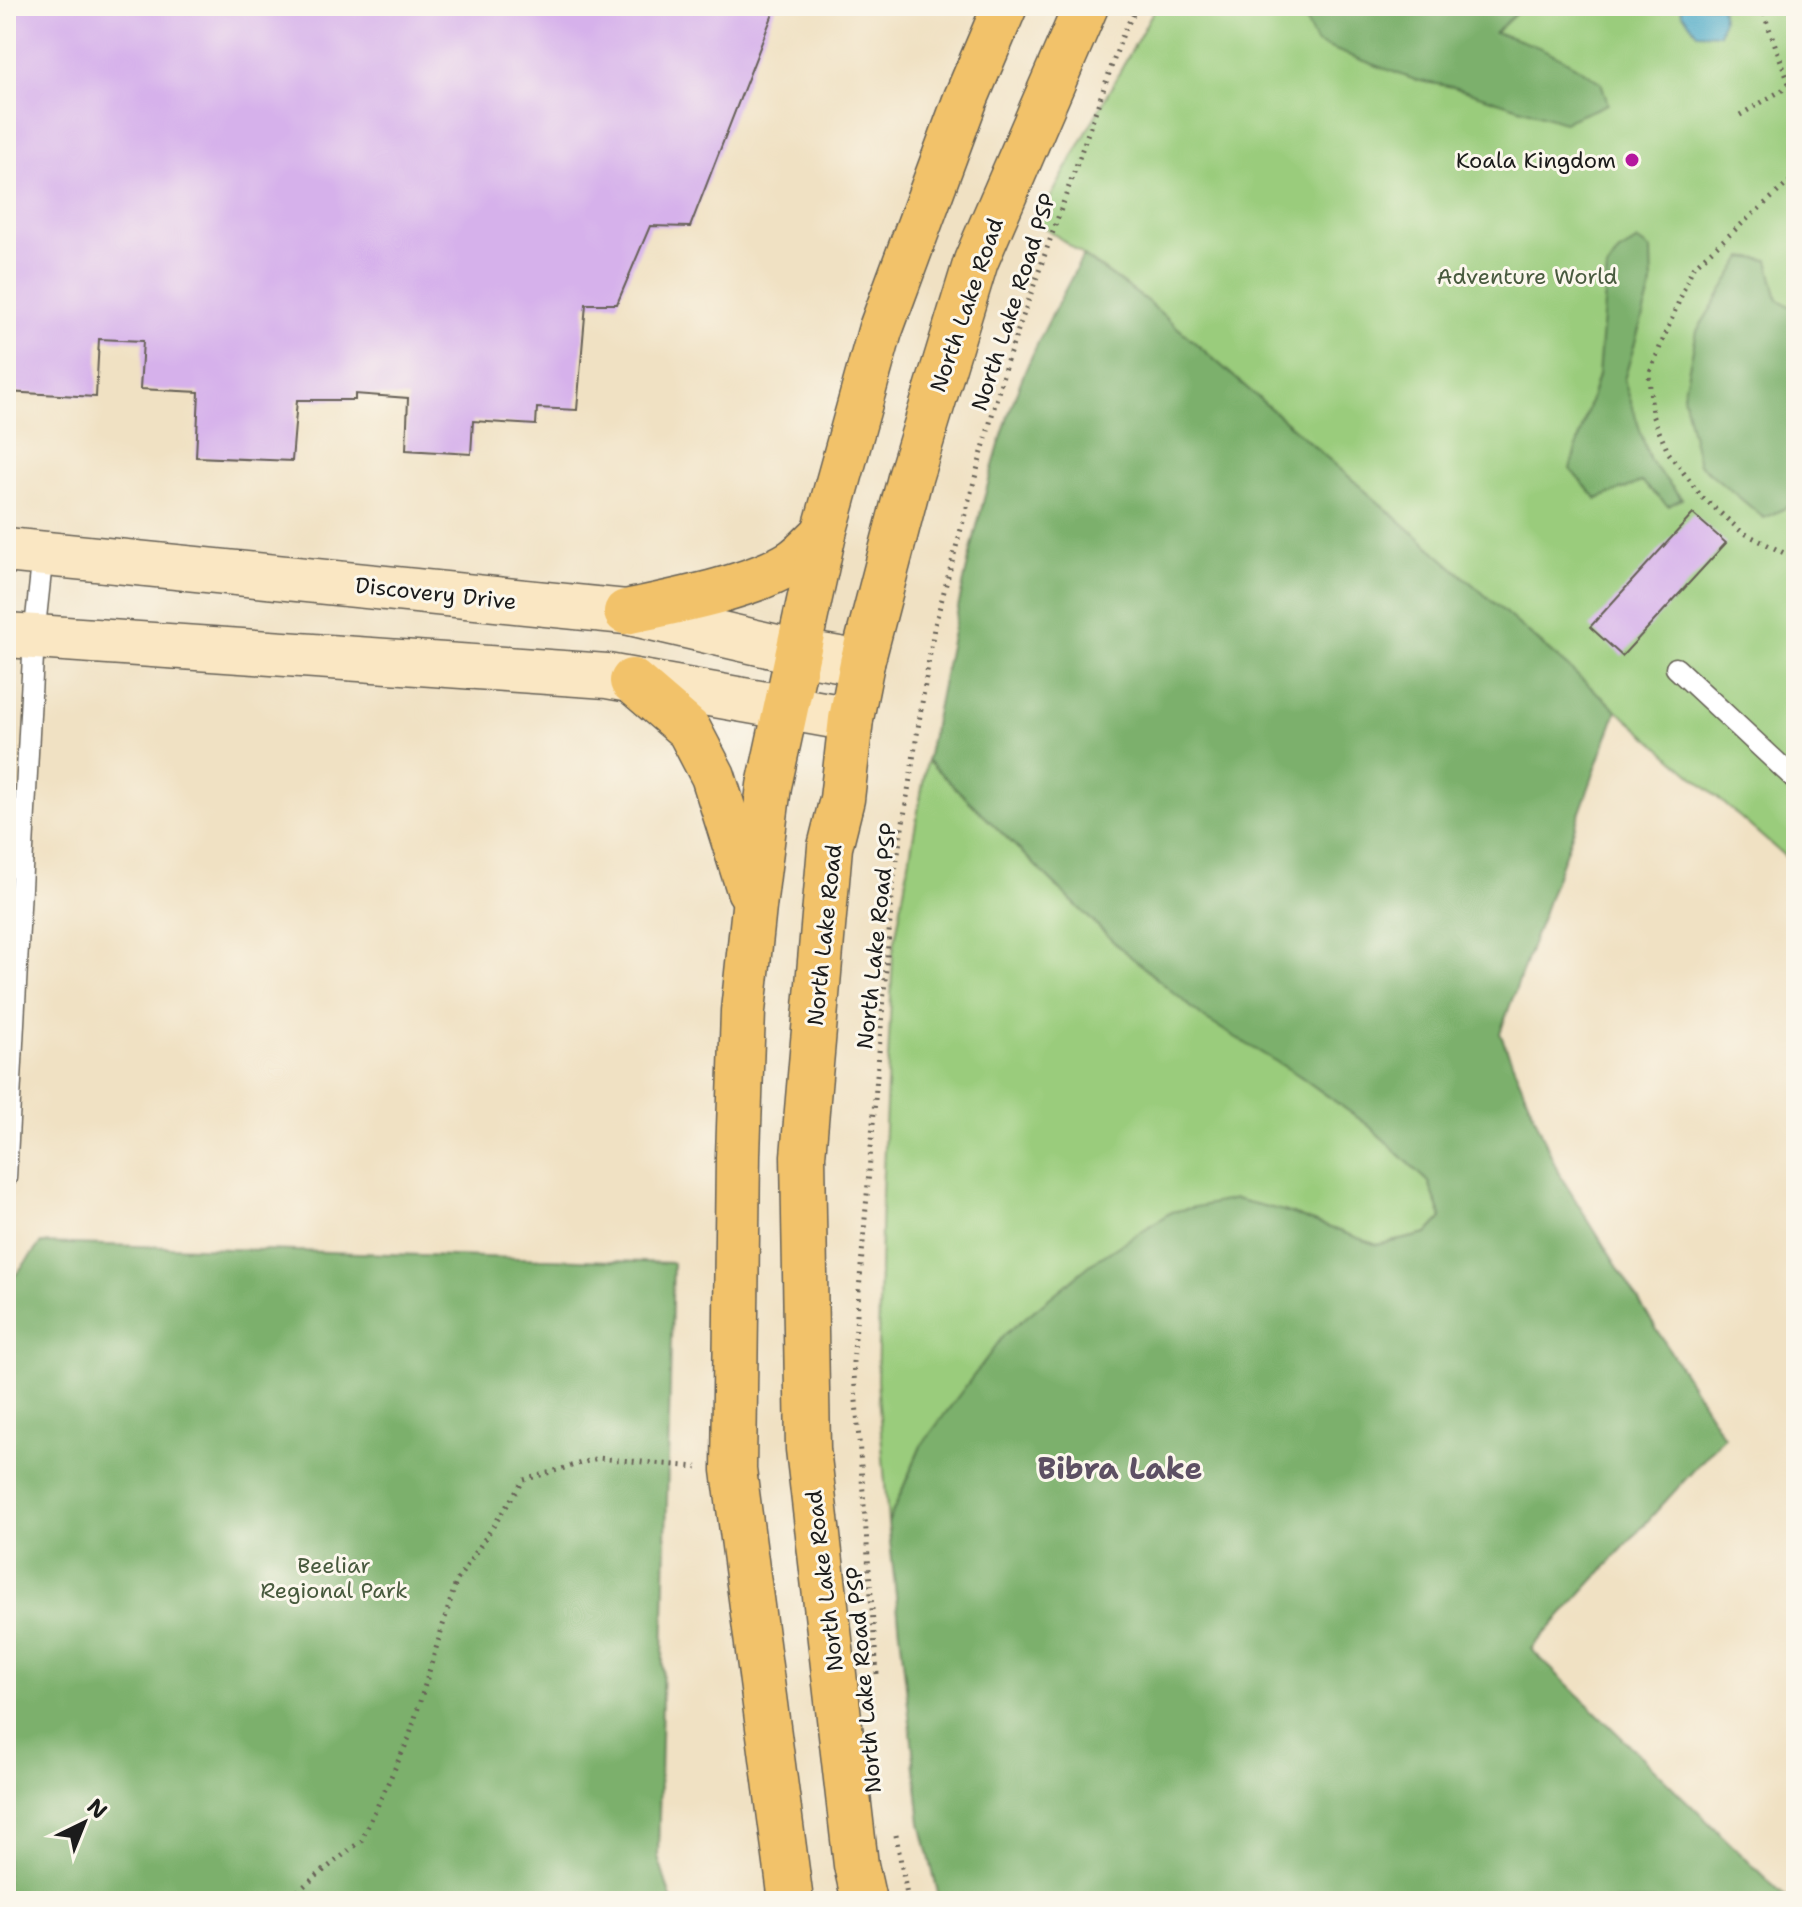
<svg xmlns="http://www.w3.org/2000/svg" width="1802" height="1907" font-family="'Shantell Sans',sans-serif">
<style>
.green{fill:#9acc7c;stroke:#5b744c;stroke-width:2}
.forest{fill:#7bb06c;stroke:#4c6644;stroke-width:2}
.water{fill:#47a7c6;stroke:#326271;stroke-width:2}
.building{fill:#d6b1eb}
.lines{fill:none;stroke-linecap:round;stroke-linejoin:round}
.lane-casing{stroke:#666156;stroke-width:23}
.secondary-casing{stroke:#666156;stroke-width:47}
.primary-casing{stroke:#666156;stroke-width:47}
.path{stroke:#666156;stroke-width:5;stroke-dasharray:2 6;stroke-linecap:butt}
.lane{stroke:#fff;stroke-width:20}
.secondary{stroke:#fae7c3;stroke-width:44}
.primary{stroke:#f2c26a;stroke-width:44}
.poi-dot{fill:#b5179e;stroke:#fbf7ec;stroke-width:3}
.labels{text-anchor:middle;stroke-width:6;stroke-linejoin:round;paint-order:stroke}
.poi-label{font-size:22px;fill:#1c1c1c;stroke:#fbf7ec;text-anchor:end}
.park-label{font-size:22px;fill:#485a3e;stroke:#fbf7ec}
.street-label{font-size:22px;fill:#1c1c1c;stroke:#fbf7ec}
.district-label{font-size:30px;font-weight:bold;fill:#5d5064;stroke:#fbf7ec}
</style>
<rect width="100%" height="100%" fill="#fbf7ec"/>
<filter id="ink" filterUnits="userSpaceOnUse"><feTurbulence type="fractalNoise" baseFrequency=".0125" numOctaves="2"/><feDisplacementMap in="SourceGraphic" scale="16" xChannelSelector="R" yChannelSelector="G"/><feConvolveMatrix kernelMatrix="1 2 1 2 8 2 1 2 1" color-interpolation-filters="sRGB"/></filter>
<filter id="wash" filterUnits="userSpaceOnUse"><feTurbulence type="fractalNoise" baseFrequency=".006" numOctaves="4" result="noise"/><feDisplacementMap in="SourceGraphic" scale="32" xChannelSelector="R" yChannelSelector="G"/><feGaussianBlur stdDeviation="1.8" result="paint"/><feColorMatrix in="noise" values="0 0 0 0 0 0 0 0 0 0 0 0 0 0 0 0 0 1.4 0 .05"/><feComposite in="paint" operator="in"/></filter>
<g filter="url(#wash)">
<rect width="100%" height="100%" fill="#f0e1c3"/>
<g class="green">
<polygon points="1156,6 1796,6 1796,866 1147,301 1037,222"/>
<polygon points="927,760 1117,945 1368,1125 1429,1182 1442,1218 1427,1234 1377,1245 1284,1211 921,1446 888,1523 877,1380 882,1193 893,952"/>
</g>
<g class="forest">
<path d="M1299 6H1524L1495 33C1539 44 1564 58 1601 82L1608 104 1564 122 1453 87 1415 80 1316 43Z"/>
<polygon points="1638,241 1651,250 1652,285 1624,380 1650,461 1682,499 1668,506 1642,482 1597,499 1570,469 1598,375 1607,269 1618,253"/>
<path d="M1083 256 1147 301 1617 710 1500 1033 1558 1172 1724 1437 1531 1649 1789 1901H940L921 1823 888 1523 921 1446 1004 1335 1091 1264 1171 1212 1235 1199 1284 1211 1377 1245 1427 1234 1442 1218 1429 1182 1368 1125 1300 1076 1205 1019 1117 945 927 760C950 645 972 528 1008 416 1026 360 1056 307 1083 256Z"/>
<polygon points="1743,257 1768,260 1778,299 1796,310 1796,503 1764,518 1699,464 1683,395 1697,331"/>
<polygon points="41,1243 673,1263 658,1857 672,1901 6,1901 6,1287"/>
</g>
<polygon class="water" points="1680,6 1721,6 1723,19 1719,34 1697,33 1682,13"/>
<g id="blocks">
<g class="building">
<polygon points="6,6 776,6 690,227 650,226 617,304 586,304 577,410 537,408 536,425 473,421 471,454 406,450 408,398 355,394 355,400 297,400 292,461 196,457 199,392 140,389 143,341 99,339 96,397 6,392"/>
<polygon points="1693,514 1726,543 1622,656 1590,627"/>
</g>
</g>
</g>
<g filter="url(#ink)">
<use href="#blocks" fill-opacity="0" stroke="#666156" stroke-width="2"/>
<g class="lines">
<g class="lane-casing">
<g id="lane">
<polyline points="1676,668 1796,780"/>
<polyline points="6,1178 34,637 43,553"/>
</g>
</g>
<g class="secondary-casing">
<g id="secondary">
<polyline points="6,550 626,612 798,652 862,663"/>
<polyline points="6,635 607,676 851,719"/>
</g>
</g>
<g class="primary-casing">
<g id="primary">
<path d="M626 612C673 602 752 587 792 562 804 554 814 542 824 533"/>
<polyline points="632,681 689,730 713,776 749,890"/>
<polyline points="791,1901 734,1470 738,1156 743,1011 754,907 769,786 798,652 824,533 880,331 966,98 1005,6"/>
<polyline points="864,1901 856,1865 808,1449 803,1156 830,847 842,799 851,719 862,663 910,478 976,261 1086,6"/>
</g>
</g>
<g class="path">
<polyline points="1761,6 1790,86"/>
<polyline points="1740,115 1796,82"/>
<polyline points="1796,176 1693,267 1649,374 1652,415 1668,452 1701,496 1742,532 1796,559"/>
<polyline points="1796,235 1786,265 1796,292"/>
<polyline points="877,1674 853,1362 893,885 934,628 1006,364 1123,34 1137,6"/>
<polyline points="896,1835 908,1901"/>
<polyline points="285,1901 361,1841 409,1738 456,1582 524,1480 598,1458 697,1467"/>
</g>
<use href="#lane" class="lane"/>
<use href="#secondary" class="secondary"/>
<use href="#primary" class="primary"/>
</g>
</g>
<circle class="poi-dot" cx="1632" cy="160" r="8"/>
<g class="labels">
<g class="poi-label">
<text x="1616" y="168">Koala Kingdom</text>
</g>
<g class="park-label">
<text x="1527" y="284">Adventure World</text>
<text x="334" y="1573">Beeliar<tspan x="334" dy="25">Regional Park</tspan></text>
</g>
<g class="street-label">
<text transform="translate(1013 302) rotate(-72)" y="8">North Lake Road PSP</text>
<text transform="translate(966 305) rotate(-71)" y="8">North Lake Road</text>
<text transform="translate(436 593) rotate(6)" y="8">Discovery Drive</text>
<text transform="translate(824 935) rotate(-84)" y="8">North Lake Road</text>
<text transform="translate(876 936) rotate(-84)" y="8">North Lake Road PSP</text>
<text transform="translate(824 1581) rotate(-97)" y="8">North Lake Road</text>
<text transform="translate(863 1680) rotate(-95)" y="8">North Lake Road PSP</text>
</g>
<g class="district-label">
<text x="1120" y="1479">Bibra Lake</text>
</g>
</g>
<rect width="1802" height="1907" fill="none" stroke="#fbf7ec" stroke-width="32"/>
<g transform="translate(84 1823) rotate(43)" stroke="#fbf7ec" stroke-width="6" paint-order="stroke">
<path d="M0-6L14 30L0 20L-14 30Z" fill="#1c1c1c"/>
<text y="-12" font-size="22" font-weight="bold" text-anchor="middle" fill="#1c1c1c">N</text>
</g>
</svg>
